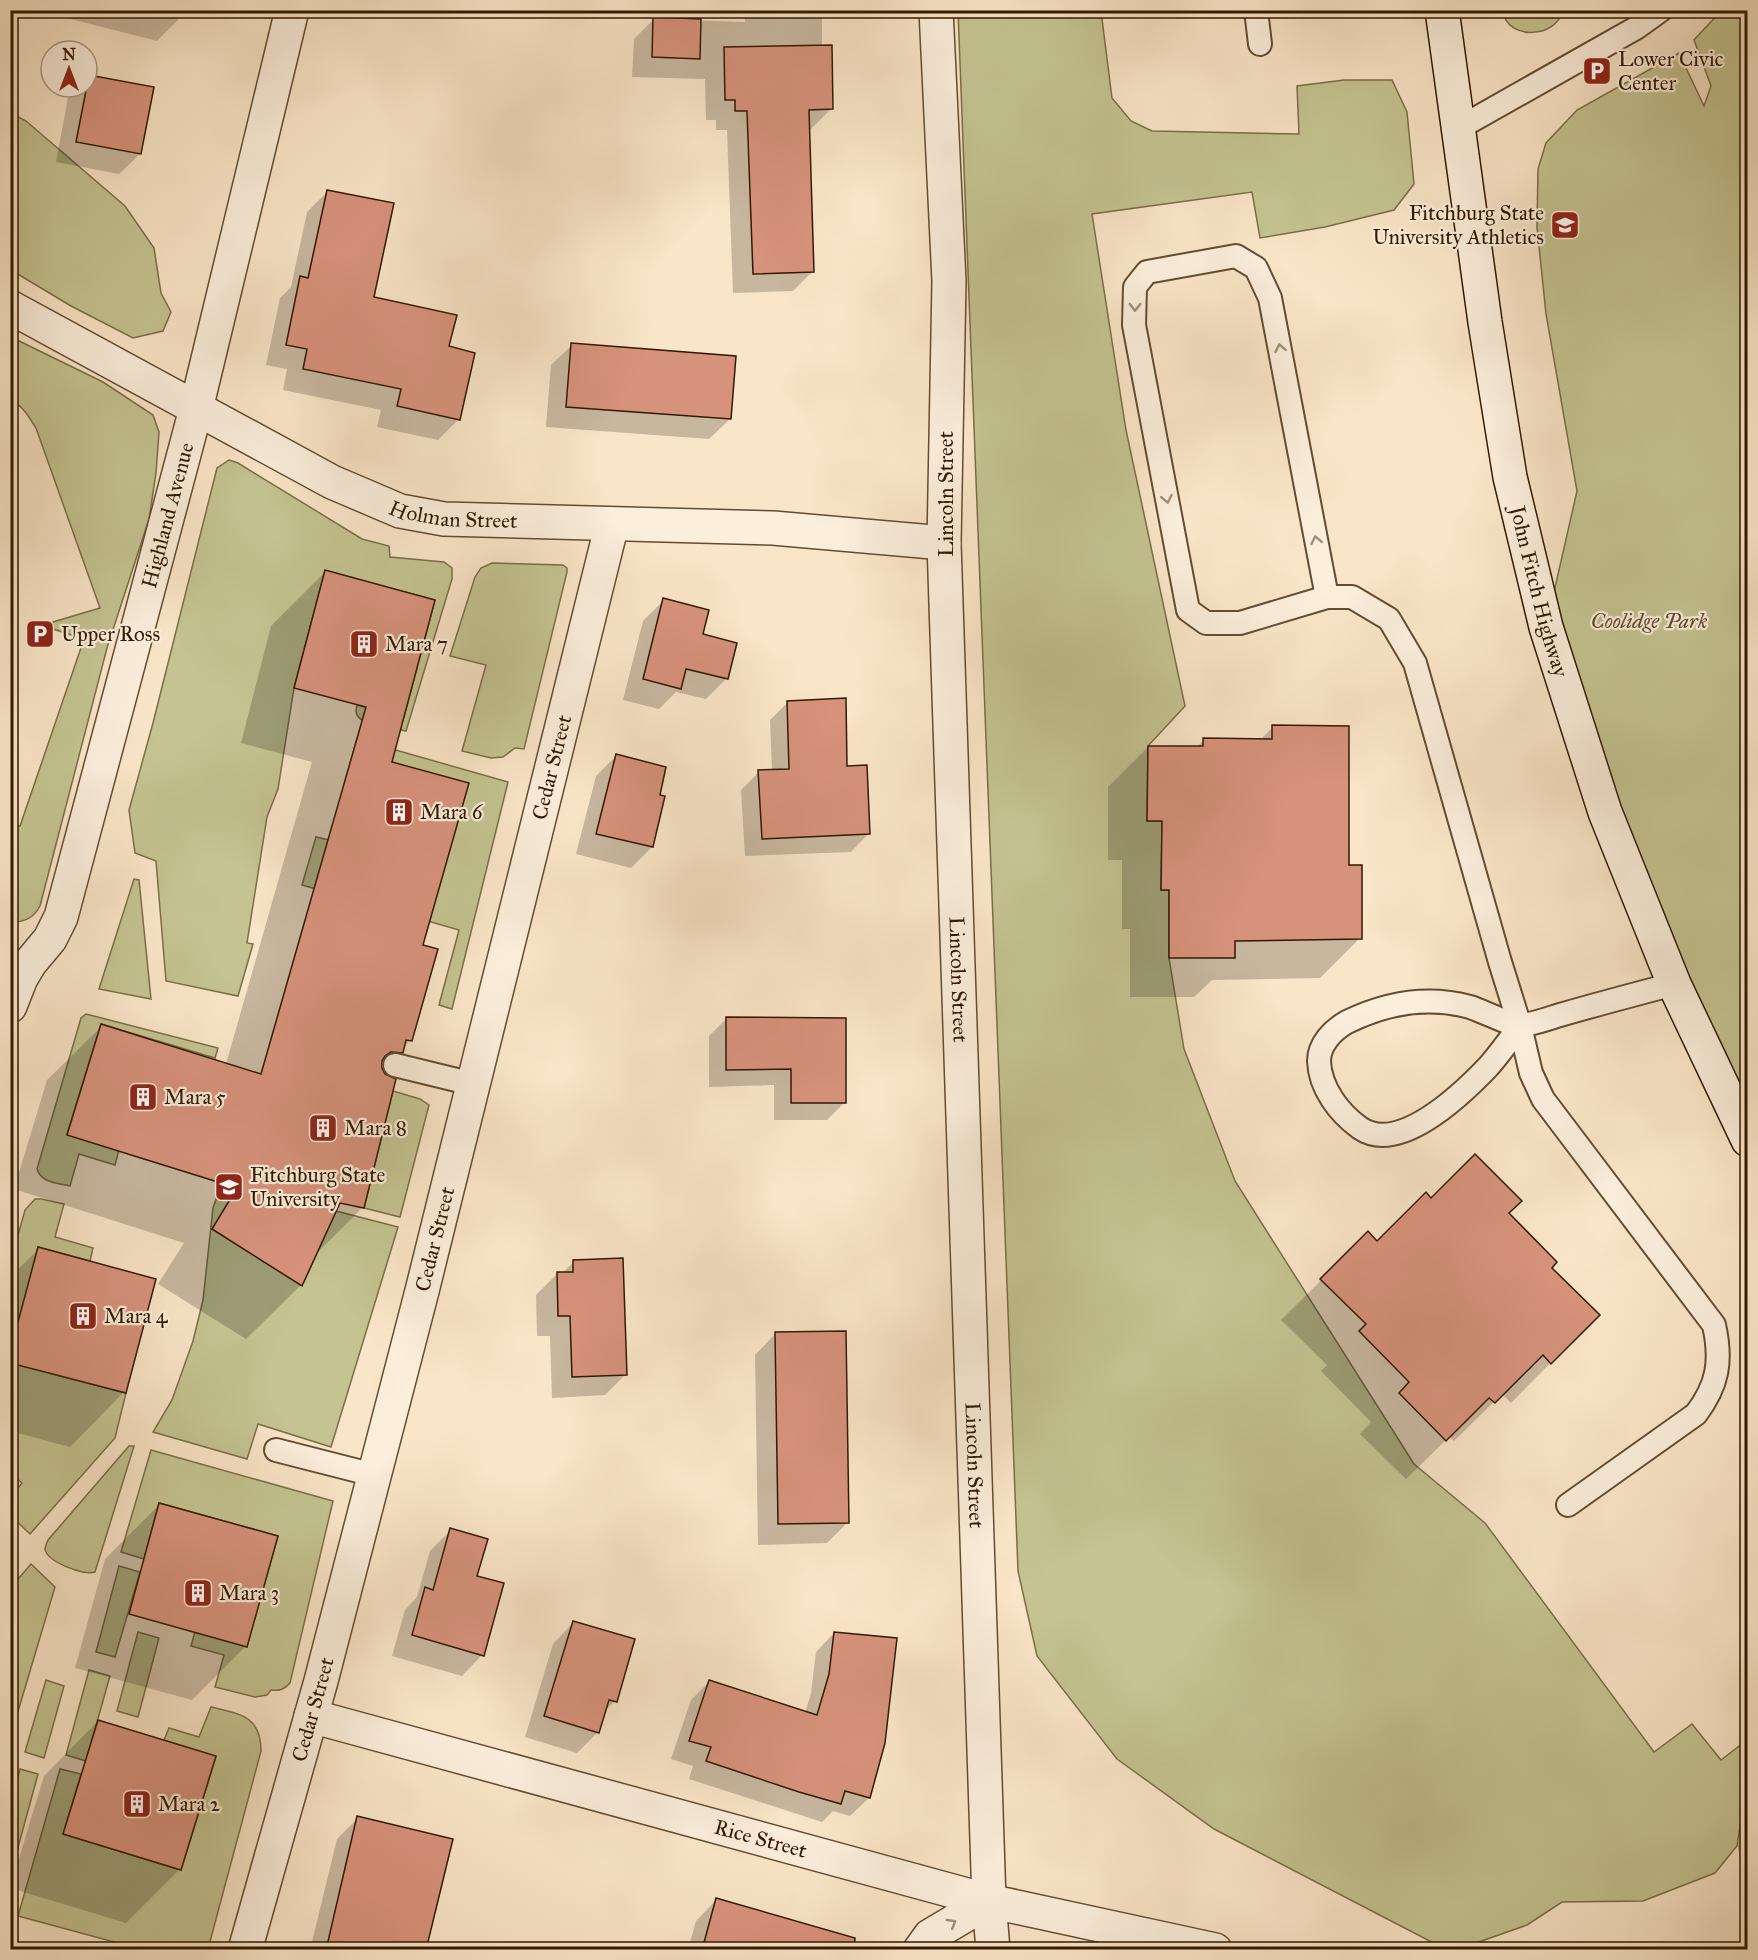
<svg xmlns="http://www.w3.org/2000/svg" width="1758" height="1960" font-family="'IM FELL Great Primer',serif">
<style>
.green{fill:#c4c391;stroke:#7b6e48;stroke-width:1.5}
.shadow{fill:#0003}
.building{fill:#d7927c;stroke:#321900;stroke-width:1.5}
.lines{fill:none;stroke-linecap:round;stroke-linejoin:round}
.service-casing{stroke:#644c32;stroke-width:26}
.minor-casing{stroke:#644c32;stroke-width:36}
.secondary-casing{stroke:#321900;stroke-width:36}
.service{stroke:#fbeedb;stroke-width:22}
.minor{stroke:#fbeedb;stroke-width:33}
.secondary{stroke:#fbeedb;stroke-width:33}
.oneway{stroke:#a18e78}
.labels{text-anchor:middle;stroke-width:4.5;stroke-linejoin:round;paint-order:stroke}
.poi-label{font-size:21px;fill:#321900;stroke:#fbeedb;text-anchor:start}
.street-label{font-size:21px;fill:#321900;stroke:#fbeedb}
.park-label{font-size:21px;font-style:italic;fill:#5e4c2c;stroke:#fbeedb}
</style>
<rect width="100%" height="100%" fill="#f9e5c7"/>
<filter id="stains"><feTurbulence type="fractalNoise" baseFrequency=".00333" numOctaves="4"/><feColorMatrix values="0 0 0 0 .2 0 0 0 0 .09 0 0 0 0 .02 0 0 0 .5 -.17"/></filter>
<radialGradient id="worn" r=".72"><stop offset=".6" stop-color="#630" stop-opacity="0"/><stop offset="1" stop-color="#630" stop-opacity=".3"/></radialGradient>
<g class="green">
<polygon points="958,11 1101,11 1112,98 1131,121 1152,131 1299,134 1297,86 1344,80 1392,80 1407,112 1414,184 1394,210 1325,227 1260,238 1252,192 1092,214 1126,430 1185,706 1148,746 1147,821 1162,821 1161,890 1169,890 1169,958 1184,1049 1235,1181 1414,1464 1485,1523 1654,1752 1692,1724 1721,1760 1747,1740 1747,1800 1744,1801 1737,1846 1715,1873 1643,1901 1562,1902 1527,1925 1459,1949 1445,1949 1214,1829 1117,1759 1037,1656 1018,1571"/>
<path d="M1503 11V10L1562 11C1558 37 1507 42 1503 11Z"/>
<polygon points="1721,11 1747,11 1747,1140 1546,627 1577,491 1546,314 1537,227 1538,169 1546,143 1577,110 1679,53 1704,106 1711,86 1694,40"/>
<polygon points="11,113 26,121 125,206 154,248 161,293 171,312 163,331 133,338 71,306 11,270"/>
<path d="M11 337 103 382 153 415 159 432 156 473 149 519 107 648 40 906C33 919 25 921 11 923V824L20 826 84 639 53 629 50 626 53 622 100 608 36 428C29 417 23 406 11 400Z"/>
<path d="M229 460 238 463 362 539 389 546 390 557 444 562 452 568V579L406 731 363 721C356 716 355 713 357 705L404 717 435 600 325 571 294 688 278 789 267 817 247 943 253 944 238 996 166 981 156 861 135 853 129 810 153 723 217 468Z"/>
<polygon points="492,563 563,565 567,568 567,572 524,749 515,748 503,757 491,758 462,751 486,665 450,656 475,577 481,568"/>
<polygon points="357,739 508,782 452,1009 439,1005 459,930 302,885 316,837 329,840"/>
<polygon points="134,879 139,880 151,999 99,989"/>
<path d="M86 1014 218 1048 215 1058 101 1024 67 1134 119 1150 115 1165 79 1154 70 1186C58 1183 41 1183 37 1169L81 1018Z"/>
<polygon points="393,1091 420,1099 429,1105 400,1217 364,1208"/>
<polygon points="230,1160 252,1164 212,1229 302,1285 336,1211 398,1227 331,1447 258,1424 247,1459 153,1432 172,1400 193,1341 203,1300 213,1208"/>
<polygon points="35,1199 41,1199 64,1204 55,1237 93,1248 90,1261 38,1247 11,1352 11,1260 25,1210"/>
<polygon points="11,1363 126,1393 115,1438 30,1534 11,1516 11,1497 22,1483 11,1473"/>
<path d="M129 1446H134L95 1572C84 1576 47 1562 45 1549 45 1546 47 1543 48 1540Z"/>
<path d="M151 1450 333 1501 290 1683C284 1690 279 1691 271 1690L267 1695 255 1697 215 1687 224 1655 191 1646 195 1632 247 1646 278 1536 159 1503 144 1559 121 1552Z"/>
<polygon points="31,1564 55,1587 11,1735 11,1587"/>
<polygon points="119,1566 140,1572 115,1657 96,1652"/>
<polygon points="138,1632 159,1638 138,1717 117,1711"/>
<polygon points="89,1670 110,1676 86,1761 66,1755"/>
<polygon points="46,1680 64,1686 44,1758 25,1752"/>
<path d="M211 1707C239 1714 261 1715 261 1751L208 1949H140L18 1916 60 1769 81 1774 63 1834 181 1870 216 1757 164 1740 169 1728 199 1737Z"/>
<polygon points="20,1769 38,1774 11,1873 11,1803"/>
</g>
<g class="shadow">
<polygon points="56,10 180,10 178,20 157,41 55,15"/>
<polygon points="435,10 450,10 447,14"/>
<polygon points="745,10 822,10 822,47 831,109 811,129 808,129 813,271 793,291 733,293 727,130 716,130 716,120 706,120 705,79 632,77 634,39 654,19 745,22"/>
<polygon points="89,76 140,154 119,174 56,162 68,97 78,87 87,87 87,78"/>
<polygon points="328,191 373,298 447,347 459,419 438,440 377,427 381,410 283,390 287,369 266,365 280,298 291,287 307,212"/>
<polygon points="572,345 730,419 709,439 546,427 551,365"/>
<polygon points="325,572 390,763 421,946 410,1040 403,1048 402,1052 382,1072 363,1207 314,1256 301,1285 246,1339 158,1284 184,1243 14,1189 47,1080 102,1026 226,1064 312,762 241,743 271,626"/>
<polygon points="664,600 701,635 727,678 706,699 676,692 659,709 623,700 643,621"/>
<polygon points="788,702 846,768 868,834 851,852 745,856 741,790 759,772 772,771 770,720"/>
<polygon points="1273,727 1347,866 1360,938 1320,978 1212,980 1194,997 1130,997 1130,929 1122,929 1122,860 1108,860 1108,787 1148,747 1197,747 1204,740 1259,741"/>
<polygon points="616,756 658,796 663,797 652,847 631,868 576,854 596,776"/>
<polygon points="726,1019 845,1102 827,1120 774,1120 774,1085 709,1087 709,1036"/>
<polygon points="1431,1200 1507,1214 1550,1268 1598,1315 1511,1403 1502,1394 1454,1441 1449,1437 1406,1479 1360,1434 1371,1422 1321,1371 1327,1365 1281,1320 1368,1234 1377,1243"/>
<polygon points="39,1249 124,1392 70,1447 10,1431 10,1277"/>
<polygon points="574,1262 626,1374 605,1395 552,1398 550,1336 537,1336 536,1295 557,1274 561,1274"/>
<polygon points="775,1334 848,1522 827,1543 758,1545 755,1355"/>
<polygon points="10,1475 20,1483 10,1495"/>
<polygon points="159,1505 246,1646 192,1700 75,1668 105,1559"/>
<polygon points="451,1530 475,1577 482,1655 462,1676 392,1656 405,1610 417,1597 430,1551"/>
<polygon points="573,1623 615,1701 603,1713 598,1732 577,1753 525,1737 553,1644"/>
<polygon points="834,1633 869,1798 850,1816 833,1811 822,1822 689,1779 693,1766 671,1759 691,1700 709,1682 805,1713 811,1693 816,1652"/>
<polygon points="98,1721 180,1869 126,1923 10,1888 44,1776"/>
<polygon points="358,1818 425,1950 310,1950 337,1839"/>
<polygon points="1748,1833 1748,1897 1737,1844"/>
<polygon points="716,1900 802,1950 688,1950 696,1921"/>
</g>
<g class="building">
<polygon points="653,17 701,19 700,59 652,57"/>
<polygon points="832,45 833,109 809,110 814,272 753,274 747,111 735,111 735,100 725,100 724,47"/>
<polygon points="89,75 154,87 141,154 76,142"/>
<polygon points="327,190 394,203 374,297 457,315 449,346 475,353 460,420 397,406 401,389 303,369 307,349 286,345 300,276 308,278"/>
<polygon points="571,343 736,356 731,419 566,407"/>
<polygon points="325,570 435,600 392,762 469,783 423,945 438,949 412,1041 406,1040 403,1053 391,1052 385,1056 382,1061 382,1068 385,1074 396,1079 364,1208 340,1203 302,1286 212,1229 237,1188 67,1135 101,1024 261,1074 366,707 294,688"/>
<polygon points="663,598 709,610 703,634 737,643 728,679 686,669 681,689 643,679"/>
<polygon points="846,698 847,766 867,765 870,834 762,839 758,770 789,769 787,701"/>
<polygon points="1272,725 1349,726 1349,865 1362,865 1362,939 1235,941 1235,958 1169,958 1169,890 1161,890 1162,821 1147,821 1148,746 1203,746 1203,738 1272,739"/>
<polygon points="616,754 666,767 660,795 665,796 653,847 596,834"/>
<polygon points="726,1017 846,1018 846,1103 791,1103 791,1069 726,1070"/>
<polygon points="1475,1154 1522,1201 1509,1213 1557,1262 1552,1268 1600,1315 1551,1364 1543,1355 1495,1403 1489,1398 1446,1441 1399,1393 1409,1382 1359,1331 1366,1324 1320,1279 1368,1231 1377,1241 1426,1192 1431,1198"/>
<polygon points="38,1247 156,1279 126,1393 10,1363 10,1352"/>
<polygon points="623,1258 627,1375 572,1377 570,1316 558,1316 557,1272 573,1272 573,1260"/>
<polygon points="846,1331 849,1523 778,1524 775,1332"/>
<polygon points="159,1503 278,1536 247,1647 129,1614"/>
<polygon points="450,1528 488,1539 477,1576 504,1583 484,1656 412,1635 425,1587 433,1590"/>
<polygon points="573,1621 635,1639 617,1702 609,1700 599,1733 544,1716"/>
<polygon points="834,1632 897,1638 885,1743 870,1798 845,1791 841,1804 799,1792 706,1761 711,1747 689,1741 709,1680 817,1715 829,1674"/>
<polygon points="98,1720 216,1756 181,1870 63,1834"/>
<polygon points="357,1816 453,1839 426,1950 326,1950"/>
<polygon points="716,1898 855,1938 854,1950 702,1950"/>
</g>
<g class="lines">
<g class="service-casing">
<g id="service">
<polyline points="1256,10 1260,44"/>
<polyline points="1459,128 1636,28 1661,10"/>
<path d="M1327 597 1270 298 1256 268 1236 256 1147 272 1135 287 1134 325 1188 610 1206 623H1240L1327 597H1352L1389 619 1415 663 1500 962 1520 1026 1531 1073 1543 1099 1714 1325C1722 1361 1718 1385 1696 1414L1568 1505"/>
<path d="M1520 1026C1509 1040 1499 1055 1487 1068 1462 1094 1399 1155 1360 1128 1339 1113 1320 1088 1319 1061 1319 1044 1333 1030 1347 1022 1386 1003 1426 995 1470 1007 1483 1011 1509 1025 1521 1025 1531 1025 1550 1018 1560 1015 1598 1004 1636 994 1674 984"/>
<polyline points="395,1065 473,1084"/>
<polyline points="276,1450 374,1475"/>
</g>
</g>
<g class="minor-casing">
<g id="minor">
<path id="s1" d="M936 10 949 281 944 543 989 1901 993 1950"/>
<path id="s2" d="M10 307 332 482 400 511 444 519 773 528 944 543"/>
<path id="s3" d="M10 1006 21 978 30 963 50 939 61 917 196 409 292 10"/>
<path id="s4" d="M311 1716 989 1901 1215 1950"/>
<path id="s5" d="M245 1950 321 1681 422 1291 612 524"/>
<polyline points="920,1950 930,1936 989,1901"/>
</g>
</g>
<g class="secondary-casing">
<g id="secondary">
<path id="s6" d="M1442 10 1485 322 1510 477 1546 627 1605 812 1674 984 1748 1140"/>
</g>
</g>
<use href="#service" class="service"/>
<use href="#minor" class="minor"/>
<use href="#secondary" class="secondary"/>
</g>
<defs><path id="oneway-chevron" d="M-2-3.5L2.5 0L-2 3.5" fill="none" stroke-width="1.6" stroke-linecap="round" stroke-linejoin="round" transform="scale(1.5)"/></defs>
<g class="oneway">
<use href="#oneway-chevron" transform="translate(1135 307) rotate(91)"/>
<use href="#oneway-chevron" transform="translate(1280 348) rotate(-101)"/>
<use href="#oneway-chevron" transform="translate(1167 499) rotate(79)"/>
<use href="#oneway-chevron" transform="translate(1316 540) rotate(-101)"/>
<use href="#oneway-chevron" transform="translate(952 1923) rotate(-31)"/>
</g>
<defs>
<g id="parking-square" transform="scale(1.5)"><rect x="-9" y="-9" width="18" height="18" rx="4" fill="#8f2418" stroke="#fbeedb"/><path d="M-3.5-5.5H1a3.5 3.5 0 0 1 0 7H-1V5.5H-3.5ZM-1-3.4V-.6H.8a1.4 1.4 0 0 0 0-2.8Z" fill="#fff"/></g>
<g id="school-square" transform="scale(1.5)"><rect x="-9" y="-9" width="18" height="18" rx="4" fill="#8f2418" stroke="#fbeedb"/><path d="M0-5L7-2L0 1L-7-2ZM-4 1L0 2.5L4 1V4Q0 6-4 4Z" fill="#fff"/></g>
<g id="building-square" transform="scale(1.5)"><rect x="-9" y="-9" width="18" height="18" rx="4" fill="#8f2418" stroke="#fbeedb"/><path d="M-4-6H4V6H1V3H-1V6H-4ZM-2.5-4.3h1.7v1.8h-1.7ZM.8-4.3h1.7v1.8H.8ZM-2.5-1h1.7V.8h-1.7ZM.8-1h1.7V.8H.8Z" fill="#fff"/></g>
<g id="university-square" transform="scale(1.5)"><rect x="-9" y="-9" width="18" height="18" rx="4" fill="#8f2418" stroke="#fbeedb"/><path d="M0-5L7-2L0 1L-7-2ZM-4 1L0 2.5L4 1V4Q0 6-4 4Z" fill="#fff"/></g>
</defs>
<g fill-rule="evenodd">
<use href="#parking-square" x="1597" y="71"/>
<use href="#school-square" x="1565" y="225"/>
<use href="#parking-square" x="40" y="634"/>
<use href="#building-square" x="364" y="644"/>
<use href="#building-square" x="399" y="812"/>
<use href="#building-square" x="143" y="1097"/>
<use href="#building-square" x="323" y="1128"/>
<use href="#university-square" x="229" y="1187"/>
<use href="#building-square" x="83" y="1316"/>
<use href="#building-square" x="198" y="1593"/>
<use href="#building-square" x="137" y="1804"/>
</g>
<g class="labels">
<g class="poi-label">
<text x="1618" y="66">Lower Civic<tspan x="1618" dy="24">Center</tspan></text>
<text x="1544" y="220" text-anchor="end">Fitchburg State<tspan x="1544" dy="24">University Athletics</tspan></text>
<text x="61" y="641">Upper Ross</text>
<text x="385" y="651">Mara 7</text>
<text x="420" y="819">Mara 6</text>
<text x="164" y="1104">Mara 5</text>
<text x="344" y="1135">Mara 8</text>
<text x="250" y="1182">Fitchburg State<tspan x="250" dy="24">University</tspan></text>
<text x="104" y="1323">Mara 4</text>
<text x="219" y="1600">Mara 3</text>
<text x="158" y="1811">Mara 2</text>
</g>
<g class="street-label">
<text transform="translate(946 494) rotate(-90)" y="7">Lincoln Street</text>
<text dy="7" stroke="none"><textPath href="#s2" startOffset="494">Holman Street</textPath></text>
<text dy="7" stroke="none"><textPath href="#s3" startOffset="519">Highland Avenue</textPath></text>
<text dy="7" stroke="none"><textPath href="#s6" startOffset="590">John Fitch Highway</textPath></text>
<text dy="7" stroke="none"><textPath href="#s5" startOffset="1222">Cedar Street</textPath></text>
<text dy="7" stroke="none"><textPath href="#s1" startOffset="970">Lincoln Street</textPath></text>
<text dy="7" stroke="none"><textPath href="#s5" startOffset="736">Cedar Street</textPath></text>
<text dy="7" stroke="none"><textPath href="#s1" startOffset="1456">Lincoln Street</textPath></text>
<text dy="7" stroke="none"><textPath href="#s5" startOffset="250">Cedar Street</textPath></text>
<text dy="7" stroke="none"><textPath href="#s4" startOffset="466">Rice Street</textPath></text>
</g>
<g class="park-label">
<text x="1649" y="628">Coolidge Park</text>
</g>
</g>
<rect width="1758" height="1960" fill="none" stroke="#f9e5c7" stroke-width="36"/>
<rect x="12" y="12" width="1734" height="1936" fill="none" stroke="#321900" stroke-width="3"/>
<rect x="18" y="18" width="1722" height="1924" fill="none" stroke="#321900" stroke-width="1.5"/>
<g transform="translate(69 69)"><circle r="28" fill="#fbeedb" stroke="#ab9983" stroke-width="1.5"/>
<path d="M0-4.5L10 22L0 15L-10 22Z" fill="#8f2418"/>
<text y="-9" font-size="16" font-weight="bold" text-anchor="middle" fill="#321900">N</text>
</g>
<rect width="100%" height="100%" filter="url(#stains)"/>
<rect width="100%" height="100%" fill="url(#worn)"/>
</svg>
